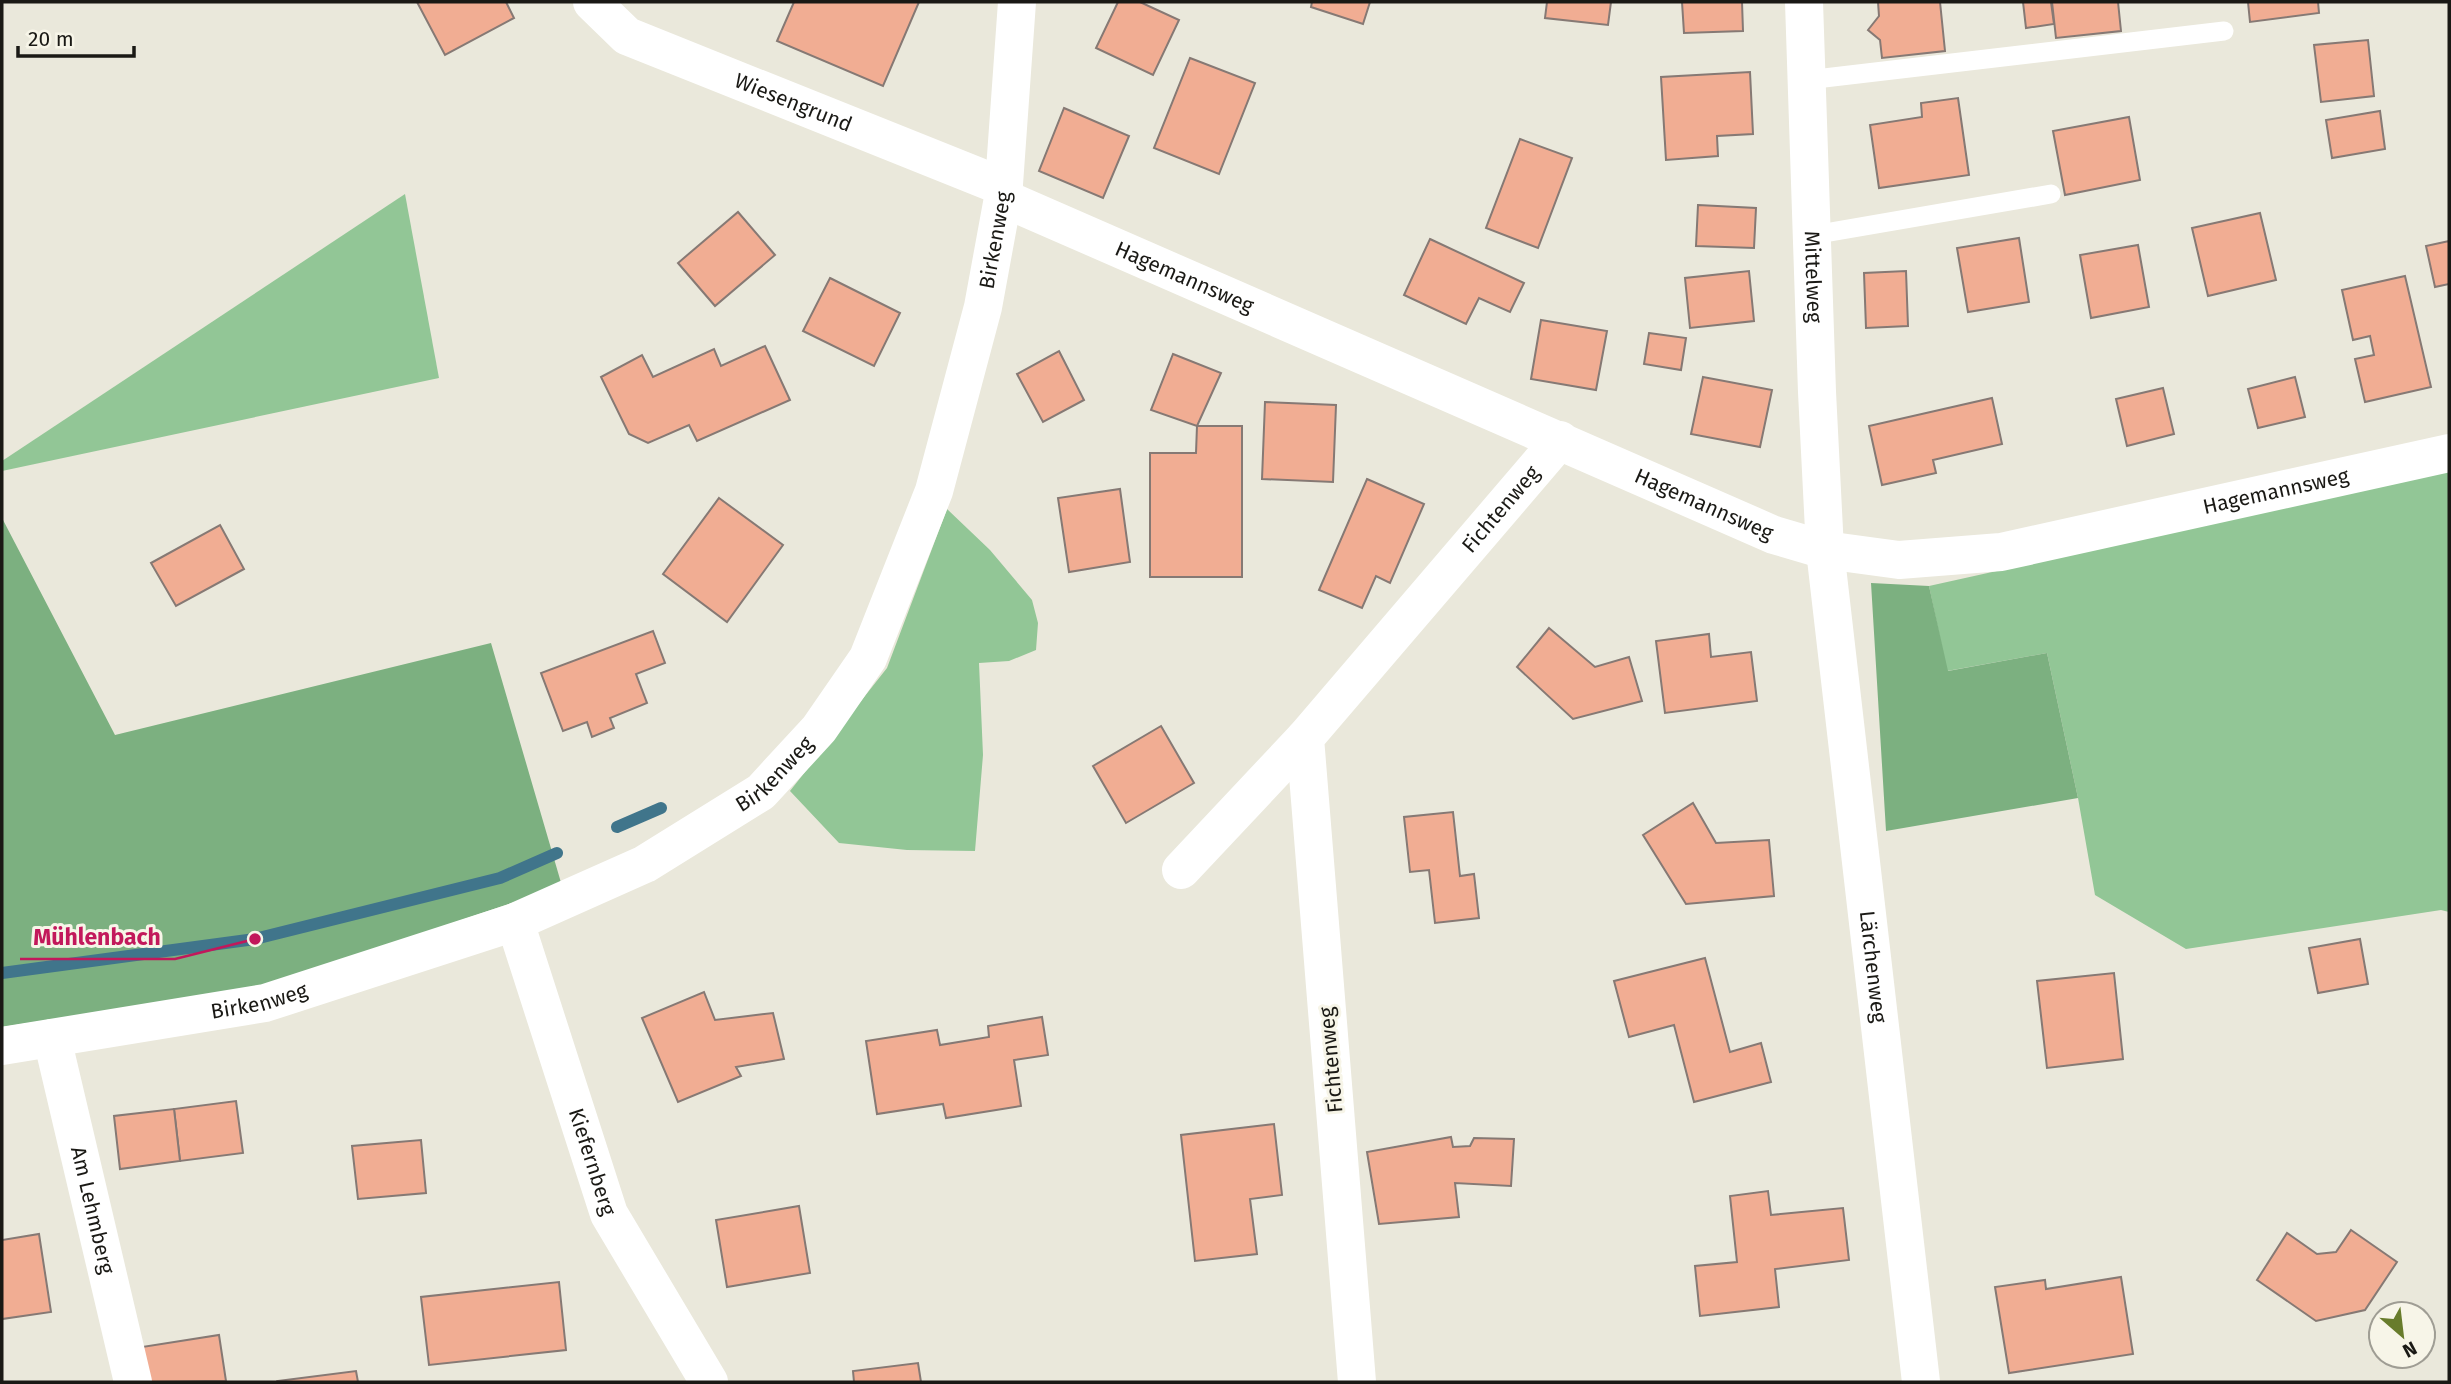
<svg xmlns="http://www.w3.org/2000/svg" width="2451" height="1384" font-family="'Fira Sans',sans-serif">
<style>
.green{fill:#92c696}
.forest{fill:#7cb080}
.lines{fill:none;stroke-linecap:round;stroke-linejoin:round}
.stream{stroke:#40758b;stroke-width:12}
.building{fill:#f1ad93;stroke:#867974;stroke-width:2}
.lane{stroke:#fff;stroke-width:19}
.street{stroke:#fff;stroke-width:38}
.labels{text-anchor:middle;stroke-width:6;stroke-linejoin:round;paint-order:stroke}
.street-label{font-size:21px;fill:#1a1915;stroke:#f7f5e8}
.leader{fill:none;stroke:#c2185b;stroke-width:2.5}
.callout-dot{fill:#c2185b;stroke:#f7f5e8;stroke-width:2.5}
.callout-label{font-size:23px;text-anchor:middle;font-weight:bold;fill:#c2185b;stroke:#f7f5e8;stroke-width:6;stroke-linejoin:round;paint-order:stroke}
</style>
<rect width="100%" height="100%" fill="#eae8db"/>
<g class="green">
<polygon points="405,194 439,378 2,471 2,461"/>
<polygon points="2449,471 2449,912 2441,910 2186,949 2095,895 2078,798 2047,653 1947,671 1929,586"/>
<polygon points="947,509 990,550 1032,600 1038,623 1036,650 1009,661 979,663 983,755 975,851 907,850 839,843 790,791 887,668"/>
</g>
<g class="forest">
<polygon points="2,518 115,735 491,643 562,886 261,988 2,1027"/>
<polygon points="1871,583 1929,586 1948,671 2047,653 2078,798 1886,831"/>
</g>
<g class="lines">
<g class="stream">
<polyline points="617,827 661,808"/>
<polyline points="2,973 255,939 500,878 557,853"/>
</g>
</g>
<g class="building">
<polygon points="417,2 506,2 514,18 445,55"/>
<polygon points="794,2 919,2 883,86 777,41"/>
<polygon points="1118,2 1140,2 1179,20 1153,75 1096,48"/>
<polygon points="1312,2 1370,2 1363,24 1311,7"/>
<polygon points="1547,2 1611,2 1608,25 1545,18"/>
<polygon points="1682,2 1742,2 1743,31 1684,33"/>
<polygon points="1878,2 1940,2 1945,51 1882,58 1880,40 1868,30 1879,16"/>
<polygon points="2023,2 2051,2 2054,24 2026,28"/>
<polygon points="2052,2 2118,2 2121,31 2056,38"/>
<polygon points="2248,2 2318,2 2319,13 2250,22"/>
<polygon points="2368,40 2374,96 2321,102 2314,45"/>
<polygon points="1190,58 1255,83 1219,174 1154,148"/>
<polygon points="1750,72 1753,134 1717,136 1718,156 1666,160 1661,77"/>
<polygon points="1958,98 1969,175 1879,188 1870,125 1922,117 1921,103"/>
<polygon points="1064,108 1129,136 1103,198 1039,171"/>
<polygon points="2380,111 2385,149 2332,158 2326,120"/>
<polygon points="2129,117 2140,180 2065,195 2053,131"/>
<polygon points="1520,139 1572,158 1538,248 1486,228"/>
<polygon points="1698,205 1756,208 1754,248 1696,246"/>
<polygon points="738,212 775,255 715,306 678,263"/>
<polygon points="2260,213 2276,280 2208,296 2192,228"/>
<polygon points="2019,238 2029,302 1968,312 1957,248"/>
<polygon points="1430,239 1524,283 1510,312 1479,298 1466,324 1404,295"/>
<polygon points="2449,241 2449,284 2435,287 2426,246"/>
<polygon points="2138,245 2149,307 2091,318 2080,255"/>
<polygon points="1749,271 1754,321 1690,328 1685,278"/>
<polygon points="1906,271 1908,326 1866,328 1864,273"/>
<polygon points="2405,276 2431,387 2365,402 2355,359 2374,355 2370,336 2353,340 2342,290"/>
<polygon points="830,278 900,313 874,366 803,331"/>
<polygon points="1541,320 1607,331 1596,390 1531,379"/>
<polygon points="1649,333 1686,338 1681,370 1644,364"/>
<polygon points="765,346 790,400 697,441 689,425 648,443 629,434 601,377 642,355 653,377 714,349 721,366"/>
<polygon points="1059,351 1084,400 1043,422 1017,374"/>
<polygon points="1173,354 1221,373 1197,426 1151,410"/>
<polygon points="1703,377 1772,390 1760,447 1691,434"/>
<polygon points="2295,377 2305,417 2258,428 2248,389"/>
<polygon points="2163,388 2174,434 2127,446 2116,399"/>
<polygon points="1992,398 2002,444 1933,460 1936,473 1882,485 1869,426"/>
<polygon points="1265,402 1336,405 1333,482 1262,479"/>
<polygon points="1197,426 1242,426 1242,577 1150,577 1150,453 1196,453"/>
<polygon points="1367,479 1424,504 1390,583 1376,576 1362,608 1319,590"/>
<polygon points="1120,489 1130,562 1069,572 1058,498"/>
<polygon points="719,498 783,545 727,622 663,574"/>
<polygon points="220,525 244,569 176,606 151,563"/>
<polygon points="1549,628 1595,667 1629,657 1642,701 1573,719 1517,667"/>
<polygon points="653,631 665,663 636,674 647,703 610,718 614,728 592,737 587,722 563,731 541,673"/>
<polygon points="1709,634 1711,657 1751,652 1757,701 1665,713 1656,641"/>
<polygon points="1161,726 1194,783 1126,823 1093,766"/>
<polygon points="1693,803 1716,843 1769,840 1774,896 1686,904 1643,835"/>
<polygon points="1453,812 1460,876 1474,874 1479,918 1435,923 1429,870 1410,872 1404,817"/>
<polygon points="2360,939 2368,984 2318,993 2309,948"/>
<polygon points="1705,958 1730,1052 1761,1043 1771,1082 1694,1102 1674,1025 1629,1037 1614,981"/>
<polygon points="2114,973 2123,1059 2047,1068 2037,981"/>
<polygon points="704,992 715,1020 773,1013 784,1059 736,1067 741,1076 678,1102 642,1018"/>
<polygon points="1042,1017 1048,1055 1014,1060 1021,1106 946,1118 943,1104 877,1114 866,1041 937,1030 940,1045 989,1037 988,1026"/>
<polygon points="236,1101 243,1153 180,1161 174,1109"/>
<polygon points="174,1109 180,1161 120,1169 114,1116"/>
<polygon points="1274,1124 1282,1195 1250,1199 1257,1254 1195,1261 1181,1135"/>
<polygon points="1451,1137 1453,1147 1470,1146 1474,1138 1514,1139 1511,1186 1455,1183 1459,1217 1379,1224 1367,1152"/>
<polygon points="421,1140 426,1193 358,1199 352,1146"/>
<polygon points="1768,1191 1771,1215 1843,1208 1849,1260 1775,1269 1779,1307 1700,1316 1695,1266 1737,1262 1730,1196"/>
<polygon points="799,1206 810,1273 727,1287 716,1220"/>
<polygon points="2351,1230 2397,1262 2365,1310 2316,1321 2257,1280 2287,1233 2317,1254 2336,1252"/>
<polygon points="39,1234 51,1312 2,1319 2,1240"/>
<polygon points="2121,1277 2133,1354 2009,1373 1995,1287 2045,1280 2046,1289"/>
<polygon points="559,1282 566,1350 429,1365 421,1297"/>
<polygon points="219,1335 226,1381 147,1382 142,1347"/>
<polygon points="918,1363 921,1382 854,1382 853,1371"/>
<polygon points="356,1371 358,1382 279,1382 278,1381"/>
</g>
<g class="lines">
<g class="lane">
<polyline points="1807,80 2224,31"/>
<polyline points="1813,235 2051,194"/>
</g>
<g class="street">
<path id="s1" d="M592 2 627 36 1004 187"/>
<path id="s2" d="M1804 2 1817 392 1825 550 1921 1382"/>
<path id="s3" d="M1003 198 1774 535 1825 550 1899 560 2001 552 2449 453"/>
<polyline points="1181,870 1305,738"/>
<path id="s4" d="M515 922 609 1214 709 1382"/>
<path id="s5" d="M52 1038 133 1382"/>
<path id="s6" d="M2 1046 265 1003 515 922 645 864 761 792 819 729 868 658 934 491 983 307 1003 198 1017 2"/>
<path id="s7" d="M1357 1382 1305 738 1560 440"/>
</g>
</g>
<g class="labels">
<g class="street-label">
<text dy="7" stroke="none"><textPath href="#s1" startOffset="228">Wiesengrund</textPath></text>
<text dy="7" stroke="none"><textPath href="#s6" startOffset="1418">Birkenweg</textPath></text>
<text dy="7" stroke="none"><textPath href="#s2" startOffset="275">Mittelweg</textPath></text>
<text dy="7" stroke="none"><textPath href="#s3" startOffset="198">Hagemannsweg</textPath></text>
<text dy="7" stroke="none"><textPath href="#s3" startOffset="1353">Hagemannsweg</textPath></text>
<text dy="7" stroke="none"><textPath href="#s3" startOffset="765">Hagemannsweg</textPath></text>
<text dy="7" stroke="none"><textPath href="#s7" startOffset="947">Fichtenweg</textPath></text>
<text dy="7" stroke="none"><textPath href="#s6" startOffset="830">Birkenweg</textPath></text>
<text dy="7" stroke="none"><textPath href="#s2" startOffset="968">Lärchenweg</textPath></text>
<text dy="7" stroke="none"><textPath href="#s6" startOffset="261">Birkenweg</textPath></text>
<text transform="translate(1331 1060) rotate(-95)" y="7">Fichtenweg</text>
<text dy="7" stroke="none"><textPath href="#s4" startOffset="252">Kiefernberg</textPath></text>
<text dy="7" stroke="none"><textPath href="#s5" startOffset="177">Am Lehmberg</textPath></text>
</g>
</g>
<path class="leader" d="M255 939L175 959H20"/>
<circle class="callout-dot" cx="255" cy="939" r="7"/>
<g class="callout-label">
<text x="97" y="945">Mühlenbach</text>
</g>
<rect width="2451" height="1384" fill="none" stroke="#1a1915" stroke-width="7"/>
<g transform="translate(2402 1335) rotate(152)"><circle r="33" fill="#f7f5e8" stroke="#9f9d94" stroke-width="2"/>
<path d="M0-5L12 26L0 18L-12 26Z" fill="#687c2c"/>
<text y="-10" font-size="19" font-weight="bold" text-anchor="middle" fill="#1a1915">N</text>
</g>
<path d="M18 46v10h116v-10" fill="none" stroke="#1a1915" stroke-width="3.5"/>
<text x="28" y="46" font-size="21" fill="#1a1915" stroke="#f7f5e8" stroke-width="5" paint-order="stroke">20 m</text>
</svg>
